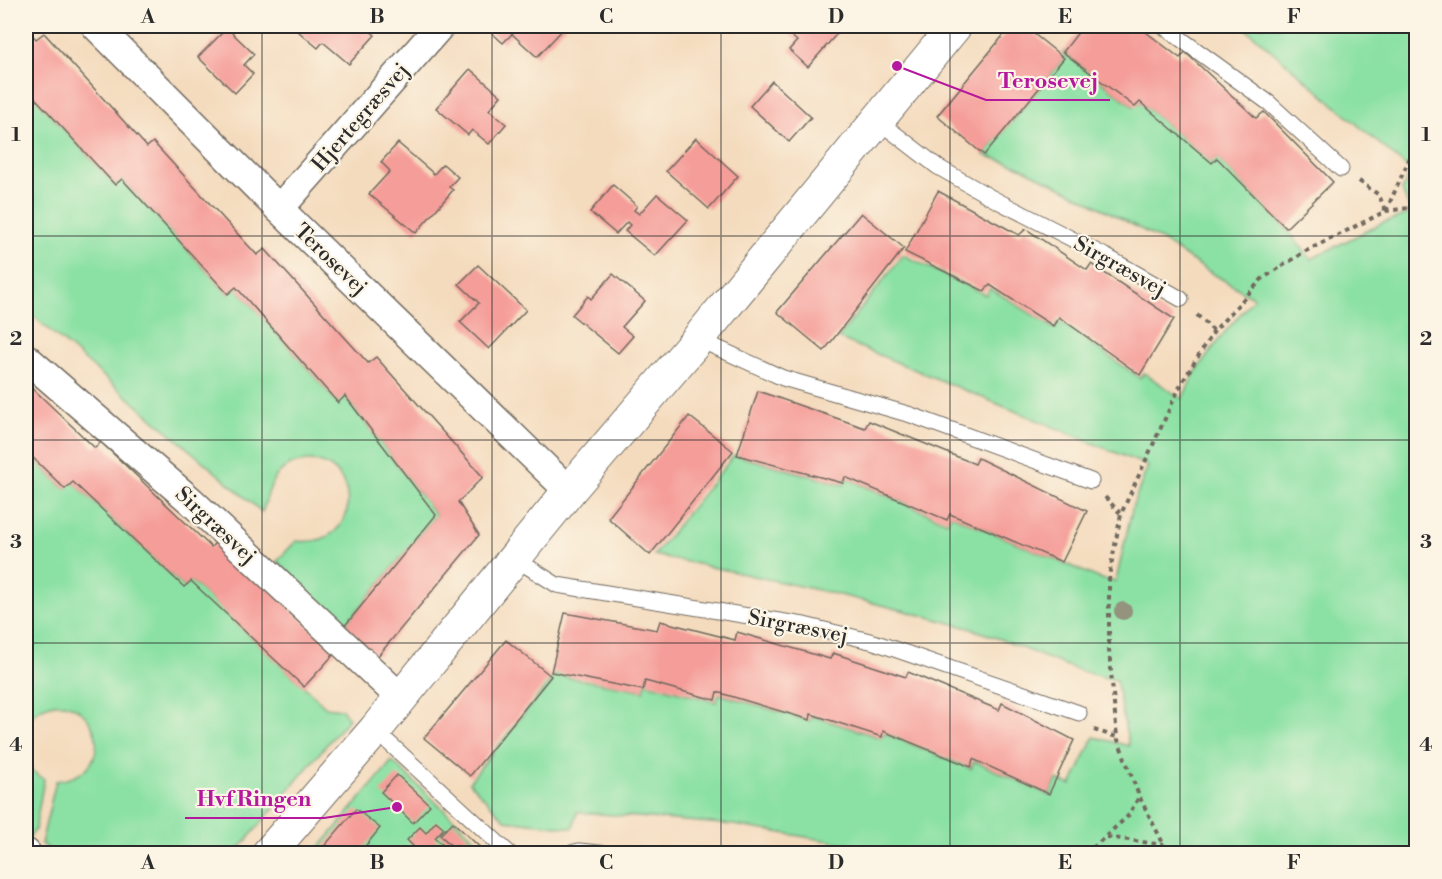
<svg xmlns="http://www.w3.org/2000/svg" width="1442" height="879" font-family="'Libre Bodoni',serif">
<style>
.green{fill:#8be1a4;stroke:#5b8668;stroke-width:1.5}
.building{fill:#f59d99}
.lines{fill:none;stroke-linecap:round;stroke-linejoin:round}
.service-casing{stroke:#71695e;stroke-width:17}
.minor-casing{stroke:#71695e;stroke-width:31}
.tertiary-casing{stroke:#71695e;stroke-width:35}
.path{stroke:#71695e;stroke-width:4;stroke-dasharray:4.5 4.5;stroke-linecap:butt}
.service{stroke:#fff;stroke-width:15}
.minor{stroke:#fff;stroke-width:28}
.tertiary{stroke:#fff;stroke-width:33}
.tree{fill:#93937e}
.grid{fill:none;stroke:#2b2b2b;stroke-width:1.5;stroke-opacity:0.55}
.labels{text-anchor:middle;stroke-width:4.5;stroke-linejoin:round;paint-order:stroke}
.street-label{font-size:21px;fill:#2b2b2b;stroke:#fcf5e5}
.leader{fill:none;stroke:#b5179e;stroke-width:2}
.callout-dot{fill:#b5179e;stroke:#fcf5e5;stroke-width:2}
.callout-label{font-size:22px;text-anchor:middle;font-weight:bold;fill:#b5179e;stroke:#fcf5e5;stroke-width:4.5;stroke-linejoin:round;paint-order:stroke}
.neatline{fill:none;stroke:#2b2b2b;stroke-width:2}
.grid-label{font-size:20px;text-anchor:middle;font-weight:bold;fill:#2b2b2b}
</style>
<rect width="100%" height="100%" fill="#fcf5e5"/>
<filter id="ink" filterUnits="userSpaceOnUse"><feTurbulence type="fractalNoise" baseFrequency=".0167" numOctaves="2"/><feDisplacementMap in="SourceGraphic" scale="12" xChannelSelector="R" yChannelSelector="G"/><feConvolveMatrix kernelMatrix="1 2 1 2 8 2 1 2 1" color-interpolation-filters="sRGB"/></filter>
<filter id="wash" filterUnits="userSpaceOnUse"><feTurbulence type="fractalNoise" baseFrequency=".008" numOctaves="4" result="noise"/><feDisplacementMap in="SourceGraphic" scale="24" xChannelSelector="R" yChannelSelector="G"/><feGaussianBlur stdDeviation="1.35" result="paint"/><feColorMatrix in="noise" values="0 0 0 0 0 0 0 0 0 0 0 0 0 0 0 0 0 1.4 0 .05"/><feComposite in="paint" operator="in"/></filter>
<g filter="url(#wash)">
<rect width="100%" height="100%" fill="#f4dbbe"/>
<g class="green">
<path d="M1243 26H1416V853H900L734 825 577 812 573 828 505 820 469 782 555 675 644 691 646 683 716 702 719 694 810 721 812 716 881 738 884 733 971 769 974 761 1049 795 1057 780 1071 785 1094 737 1129 746 1116 680C1063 670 1017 642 965 627 863 598 758 577 654 555L734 455 844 485 846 478 947 522 951 515 1101 579 1116 581 1133 505 1148 466 838 338 903 255 986 295 990 288 1055 329 1059 321 1140 378 1144 373 1182 399 1195 373 1221 337 1254 298 1205 269 1161 240 1079 196 1016 165 984 155 1064 58 1063 52 1134 107 1140 102 1212 163 1217 158 1286 228 1311 259 1382 223 1411 213 1402 190 1411 171Z"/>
<path d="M26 88 115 185 122 179 228 294 236 287 337 402 345 396 436 515 343 628 277 561 296 541C366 549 360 458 307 461 295 462 282 467 275 478 268 488 267 501 262 512L26 310Z"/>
<path d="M26 451 65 489 73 482 184 587 191 581 326 707 341 709 349 718 235 854 55 853 41 844 56 781C138 771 78 661 26 722Z"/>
<polygon points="392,761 490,853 314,854"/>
<polygon points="26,763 32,771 44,779 35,830 26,841"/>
</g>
<g id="blocks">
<g class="building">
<polygon points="292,26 364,26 375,35 349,64 323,42 318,48"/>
<polygon points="484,26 508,26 510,27 512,26 566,26 537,57 512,34 503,43"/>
<polygon points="780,26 835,26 840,30 808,67 789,50 797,41"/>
<polygon points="1011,26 1024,26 1064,58 984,155 937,116"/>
<polygon points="1083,26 1138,26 1180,58 1185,52 1256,118 1264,112 1333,182 1286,228 1217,158 1212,163 1140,102 1135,107 1063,52"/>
<polygon points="26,28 36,39 44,33 147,147 153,142 257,255 265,249 368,363 376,357 483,477 458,502 479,535 378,656 343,628 436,515 345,396 338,403 236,287 228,294 122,179 115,185 26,88"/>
<polygon points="227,28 254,54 244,65 253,74 235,93 198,57"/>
<polygon points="470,69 501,96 489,110 506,124 489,144 472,130 468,135 436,108"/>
<polygon points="772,81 811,117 789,142 750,106"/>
<polygon points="696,138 738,176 709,209 666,171"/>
<polygon points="398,143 434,174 443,164 458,177 449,187 453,190 416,233 369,194 390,171 381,162"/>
<polygon points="613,185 637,206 634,210 639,214 657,194 688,220 655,256 625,231 630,225 627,222 616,234 590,212"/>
<polygon points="938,191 1019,235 1026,229 1087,270 1091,264 1174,319 1140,375 1059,317 1053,326 990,285 984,291 905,252"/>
<polygon points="861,213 904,248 824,351 777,312"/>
<polygon points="478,265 526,310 489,349 460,322 479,303 459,284"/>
<polygon points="613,274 645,301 622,327 633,336 618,353 572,315 588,296 591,299"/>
<polygon points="26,382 95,448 101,442 211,547 218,540 336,652 304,687 191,581 184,587 73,482 65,489 26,451"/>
<polygon points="758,391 865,428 869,421 975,464 978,458 1087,511 1062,562 950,514 947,520 845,477 843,483 737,455"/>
<polygon points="689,416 733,451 650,555 608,518"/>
<polygon points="565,613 657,630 660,621 735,640 737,632 830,659 833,653 906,677 908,672 999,710 1002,703 1074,740 1049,794 973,759 971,767 883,731 882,737 811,714 810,720 717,692 715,700 645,681 643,690 551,672"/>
<polygon points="506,640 551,676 470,776 424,738"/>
<polygon points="397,775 430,805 413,823 381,792"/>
<polygon points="356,809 380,828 359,854 324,854 321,850"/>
<polygon points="436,821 444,828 435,838 453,854 406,854 413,846 407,840 420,827 426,833"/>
<polygon points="453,822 487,854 465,854 456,845 454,848 440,835"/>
</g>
</g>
</g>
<g filter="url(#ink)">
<use href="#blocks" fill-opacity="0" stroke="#71695e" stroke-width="1.5"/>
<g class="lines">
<g class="service-casing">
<g id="service">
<polyline points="1163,26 1269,103 1341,169"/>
<polyline points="877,120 938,167 992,198 1107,257 1181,299"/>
<polyline points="698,339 783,378 911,415 1091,481"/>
<polyline points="514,558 557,585 804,625 874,642 1079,713"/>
<polyline points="375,730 510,854"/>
<polyline points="567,854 579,851 609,854"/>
</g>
</g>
<g class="minor-casing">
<g id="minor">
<polyline points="96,26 279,209 569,491"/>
<polyline points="279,209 440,26"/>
<polyline points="26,358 191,501 401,698"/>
<polyline points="26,853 27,854"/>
</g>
</g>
<g class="tertiary-casing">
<polyline id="tertiary" points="268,854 375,730 569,491 698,339 955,26"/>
</g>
<g class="path">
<polyline points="1359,181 1379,195 1385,210"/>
<polyline points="1386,211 1416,144"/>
<polyline points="1197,315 1214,331"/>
<polyline points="1105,497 1121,514"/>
<polyline points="1094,730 1117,737"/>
<polyline points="1107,837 1164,845"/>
<polyline points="1086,854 1128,816 1139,797"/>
<polyline points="1175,854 1164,845 1139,796 1117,737 1109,650 1109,576 1121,514 1181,384 1214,331 1262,279 1304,252 1386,211 1416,207"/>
</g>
<use href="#service" class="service"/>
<use href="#minor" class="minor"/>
<use href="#tertiary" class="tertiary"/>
</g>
<circle class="tree" cx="1123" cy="611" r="9"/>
</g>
<path class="grid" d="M262 26V854M492 26V854M721 26V854M950 26V854M1180 26V854M26 236H1416M26 440H1416M26 643H1416"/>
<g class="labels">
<g class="street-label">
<text transform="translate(360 117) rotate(-49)" y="7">Hjertegræsvej</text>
<text transform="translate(331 259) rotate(44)" y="7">Terosevej</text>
<text transform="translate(1120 266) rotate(29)" y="7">Sirgræsvej</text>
<text transform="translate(216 525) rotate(43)" y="7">Sirgræsvej</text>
<text transform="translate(798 626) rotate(11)" y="7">Sirgræsvej</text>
</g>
</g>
<path class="leader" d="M897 66L986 100H1110M397 807L324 818H185"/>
<g class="callout-dot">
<circle cx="897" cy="66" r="6"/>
<circle cx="397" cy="807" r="6"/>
</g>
<g class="callout-label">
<text x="1048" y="88">Terosevej</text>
<text x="254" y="806">Hvf Ringen</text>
</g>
<rect width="1442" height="879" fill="none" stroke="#fcf5e5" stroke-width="66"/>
<rect x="33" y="33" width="1376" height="813" class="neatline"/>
<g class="grid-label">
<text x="148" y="23">A</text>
<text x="377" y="23">B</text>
<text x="606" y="23">C</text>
<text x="836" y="23">D</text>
<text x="1065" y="23">E</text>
<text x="1294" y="23">F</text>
<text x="16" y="141">1</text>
<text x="1426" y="141">1</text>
<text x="16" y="345">2</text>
<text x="1426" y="345">2</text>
<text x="16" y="548">3</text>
<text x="1426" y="548">3</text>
<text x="16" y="751">4</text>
<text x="1426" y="751">4</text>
<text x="148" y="869">A</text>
<text x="377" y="869">B</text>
<text x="606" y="869">C</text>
<text x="836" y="869">D</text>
<text x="1065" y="869">E</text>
<text x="1294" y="869">F</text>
</g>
</svg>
